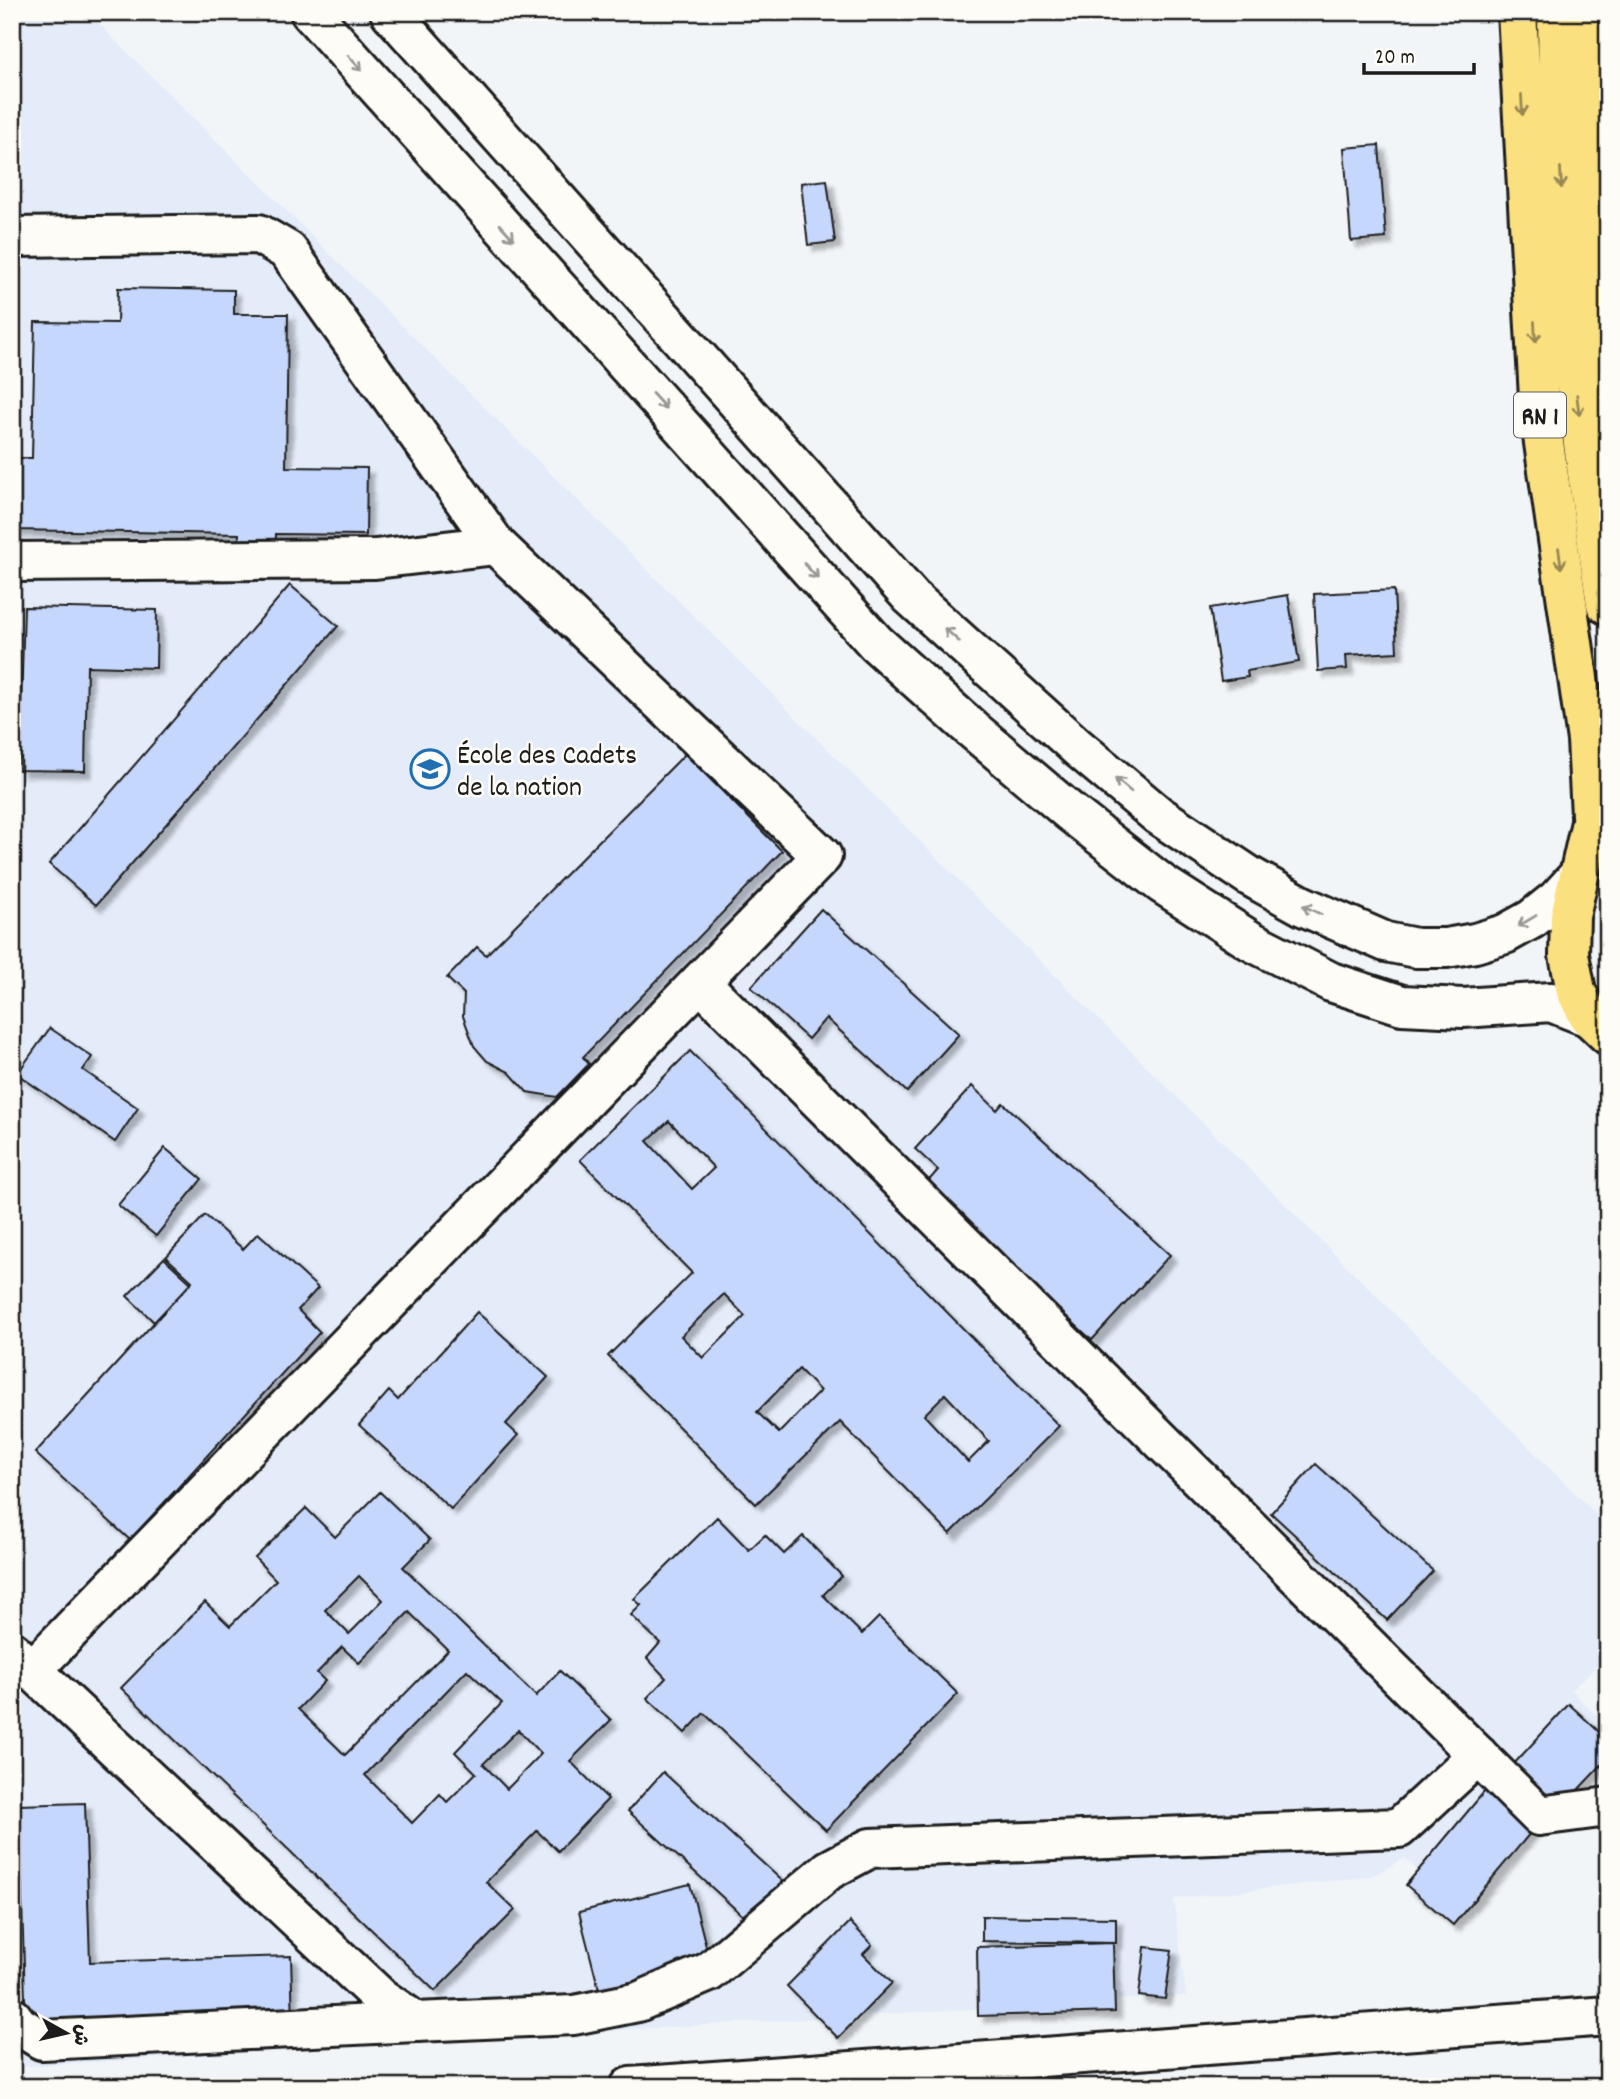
<svg xmlns="http://www.w3.org/2000/svg" width="1620" height="2099" font-family="Dekko,'Playpen Sans Arabic',sans-serif">
<style>
.built{fill:#e4ecf9}
.building{fill:#c5d7fc;stroke:#1c1c1c;stroke-width:2;fill-rule:evenodd;filter:url(#shadow)}
.lines{fill:none;stroke-linecap:round;stroke-linejoin:round}
.minor-casing{stroke:#1c1c1c;stroke-width:44}
.major-casing{stroke:#1c1c1c;stroke-width:44}
.minor{stroke:#fdfcf7;stroke-width:38}
.major{stroke:#fbe080;stroke-width:38}
.oneway{stroke:#989794}
.oneway2{stroke:#978853}
.labels{text-anchor:middle;stroke-width:5;stroke-linejoin:round;paint-order:stroke}
.shield{fill:#fdfcf7;stroke:#605f5e;stroke-width:2}
.shield-label{font-size:26px;font-weight:bold;fill:#1c1c1c}
.poi-label{font-size:28px;fill:#1c1c1c;stroke:#fdfcf7;text-anchor:start}
</style>
<defs>
<filter id="shadow"><feDropShadow dx="6" dy="6" stdDeviation="2" flood-color="#0004"/></filter>
</defs>
<rect width="100%" height="100%" fill="#f2f5f8"/>
<filter id="ink" filterUnits="userSpaceOnUse"><feTurbulence type="fractalNoise" baseFrequency=".0143" numOctaves="2"/><feDisplacementMap in="SourceGraphic" scale="14" xChannelSelector="R" yChannelSelector="G"/><feConvolveMatrix kernelMatrix="1 2 1 2 8 2 1 2 1" color-interpolation-filters="sRGB"/></filter>
<g filter="url(#ink)">
<polygon class="built" points="12,12 87,12 1608,1526 1608,1656 1571,1690 1608,1728 1608,1749 1451,1903 1405,1858 1372,1876 1174,1899 1186,1996 12,2067"/>
<g class="building">
<polygon points="1379,145 1386,238 1351,241 1344,148"/>
<polygon points="827,180 835,242 808,245 801,183"/>
<polygon points="118,288 234,290 234,314 288,314 286,467 367,468 366,535 276,534 275,556 238,555 239,534 14,530 16,458 32,458 35,322 117,323"/>
<polygon points="290,585 338,626 96,905 49,864"/>
<polygon points="1394,590 1397,652 1346,655 1347,669 1318,671 1314,594"/>
<polygon points="1288,595 1299,662 1247,671 1248,677 1221,681 1210,608"/>
<polygon points="24,607 157,610 156,668 87,666 85,771 19,770"/>
<polygon points="685,754 782,851 583,1057 589,1064 557,1097 527,1092 509,1072 487,1061 474,1046 463,1016 464,994 447,978 477,947 486,955"/>
<polygon points="821,909 959,1034 907,1092 826,1018 808,1039 751,987"/>
<polygon points="50,1028 92,1057 83,1070 138,1108 115,1142 17,1074"/>
<path d="M690 1051 1059 1426 950 1534 840 1422 756 1504 608 1356 692 1273 580 1160ZM669 1121 714 1168 692 1189 647 1141ZM724 1294 745 1316 703 1358 681 1336ZM799 1369 820 1391 779 1433 757 1412ZM945 1394 989 1441 968 1462 924 1415Z"/>
<polygon points="972,1086 997,1110 1003,1103 1170,1255 1092,1340 924,1186 938,1170 915,1149"/>
<polygon points="165,1148 202,1179 156,1236 118,1205"/>
<polygon points="205,1215 243,1249 258,1233 318,1288 298,1310 320,1332 130,1540 35,1453 192,1281 166,1257"/>
<polygon points="164,1258 191,1283 154,1322 127,1296"/>
<polygon points="477,1312 548,1377 506,1424 518,1435 451,1509 359,1425 389,1391 398,1400"/>
<polygon points="1316,1464 1433,1571 1387,1620 1271,1513"/>
<path d="M380 1492 430 1540 403 1567 536 1696 560 1671 611 1720 570 1761 608 1799 558 1851 537 1831 486 1882 515 1910 435 1991 121 1688 205 1602 230 1626 276 1580 255 1558 306 1508 335 1537ZM359 1576 383 1600 349 1634 325 1610ZM409 1612 448 1650 345 1755 298 1709 325 1681 317 1673 342 1647 359 1663ZM467 1670 502 1703 455 1752 476 1773 447 1802 440 1794 412 1823 365 1775ZM518 1730 541 1754 507 1789 483 1764Z"/>
<polygon points="717,1517 749,1550 765,1535 784,1554 803,1536 842,1576 823,1595 862,1634 879,1617 958,1694 826,1830 704,1713 685,1733 647,1698 666,1678 647,1658 660,1643 631,1615 641,1605 634,1599"/>
<polygon points="1569,1704 1608,1740 1608,1758 1559,1810 1512,1766"/>
<polygon points="1505,1767 1552,1807 1453,1925 1406,1885"/>
<polygon points="663,1772 789,1887 754,1926 628,1811"/>
<polygon points="85,1803 90,1962 291,1956 293,2022 26,2031 19,1805"/>
<polygon points="690,1884 710,1962 599,1990 579,1912"/>
<polygon points="982,1916 1116,1918 1116,1943 982,1941"/>
<polygon points="850,1922 872,1945 863,1954 892,1983 838,2038 787,1986"/>
<polygon points="1113,1943 1115,2012 978,2016 977,1947"/>
<polygon points="1145,1947 1172,1950 1165,1999 1139,1996"/>
</g>
<g class="lines">
<g class="minor-casing">
<g id="minor">
<polyline points="310,12 876,643 972,729 1070,812 1162,884 1251,941 1331,982 1402,1005 1463,1008 1551,1002 1589,1017"/>
<polyline points="390,12 911,597 1077,747 1158,815 1251,877 1303,906 1386,942 1416,948 1446,948 1475,943 1505,934 1532,919 1557,899 1578,876"/>
<polyline points="12,237 259,234 288,251 496,545 822,856 33,1669"/>
<polyline points="12,562 375,559 496,545"/>
<polyline points="700,982 1539,1816 1608,1807"/>
<polyline points="12,1651 381,1998 416,2022 574,2015 638,2002 709,1972 829,1870 870,1848 1399,1828 1478,1755"/>
<polyline points="12,2017 18,2025 42,2040 416,2022"/>
<polyline points="630,2087 1608,2016"/>
</g>
</g>
<g class="major-casing">
<g id="major">
<polyline points="1517,12 1540,415 1587,740 1591,815"/>
<path d="M1557 12C1558 90 1558 168 1563 246 1571 366 1588 485 1606 604"/>
<polyline points="1589,12 1592,170 1608,403"/>
<polyline points="1598,791 1570,916 1569,955 1576,991 1589,1017 1608,1035"/>
</g>
</g>
<use href="#minor" class="minor"/>
<use href="#major" class="major"/>
</g>
<defs><path id="oneway-shaft" d="M-6 0H5M1.5-3L5.5 0L1.5 3" fill="none" stroke-width="1.6" stroke-linecap="round" stroke-linejoin="round" transform="scale(1.75)"/></defs>
<g class="oneway">
<use href="#oneway-shaft" transform="translate(355 63) rotate(48)"/>
<use href="#oneway-shaft" transform="translate(507 232) rotate(48)"/>
<use href="#oneway-shaft" transform="translate(659 401) rotate(48)"/>
<use href="#oneway-shaft" transform="translate(811 571) rotate(48)"/>
<use href="#oneway-shaft" transform="translate(952 635) rotate(-138)"/>
<use href="#oneway-shaft" transform="translate(1123 785) rotate(-140)"/>
<use href="#oneway-shaft" transform="translate(1312 910) rotate(-154)"/>
<use href="#oneway-shaft" transform="translate(1527 921) rotate(149)"/>
</g>
<g class="oneway2">
<use href="#oneway-shaft" transform="translate(1522 105) rotate(87)"/>
<use href="#oneway-shaft" transform="translate(1561 178) rotate(87)"/>
<use href="#oneway-shaft" transform="translate(1535 332) rotate(87)"/>
<use href="#oneway-shaft" transform="translate(1578 405) rotate(83)"/>
<use href="#oneway-shaft" transform="translate(1560 558) rotate(82)"/>
</g>
</g>
<defs>
<g id="school-ring" transform="scale(2.0125)"><circle r="9.5" fill="#fdfcf7" stroke="#1f6fb2" stroke-width="1.5"/><path d="M0-5L7-2L0 1L-7-2ZM-4 1L0 2.5L4 1V4Q0 6-4 4Z" fill="#1f6fb2"/></g>
</defs>
<g fill-rule="evenodd">
<use href="#school-ring" x="430" y="769"/>
</g>
<g class="labels">
<rect class="shield" x="1514" y="392.5" width="52" height="45" rx="5"/>
<g class="shield-label">
<text x="1540" y="424">RN 1</text>
</g>
<g class="poi-label">
<text x="457" y="763">École des Cadets<tspan x="457" dy="32">de la nation</tspan></text>
</g>
</g>
<rect width="1620" height="2099" fill="none" stroke="#fdfcf7" stroke-width="42"/>
<rect x="21" y="21" width="1578" height="2057" fill="none" stroke="#1c1c1c" stroke-width="2.5" filter="url(#ink)"/>
<g transform="translate(66 2033) rotate(98)" stroke="#fdfcf7" stroke-width="5" paint-order="stroke">
<path d="M0-5L12 26L0 18L-12 26Z" fill="#1c1c1c"/>
<text y="-10" font-size="19" font-weight="bold" text-anchor="middle" fill="#1c1c1c">ش</text>
</g>
<path d="M1364 63v10h110v-10" fill="none" stroke="#1c1c1c" stroke-width="3.5"/>
<text x="1375" y="63" font-size="21" fill="#1c1c1c" stroke="#fdfcf7" stroke-width="5" paint-order="stroke">20 m</text>
</svg>
